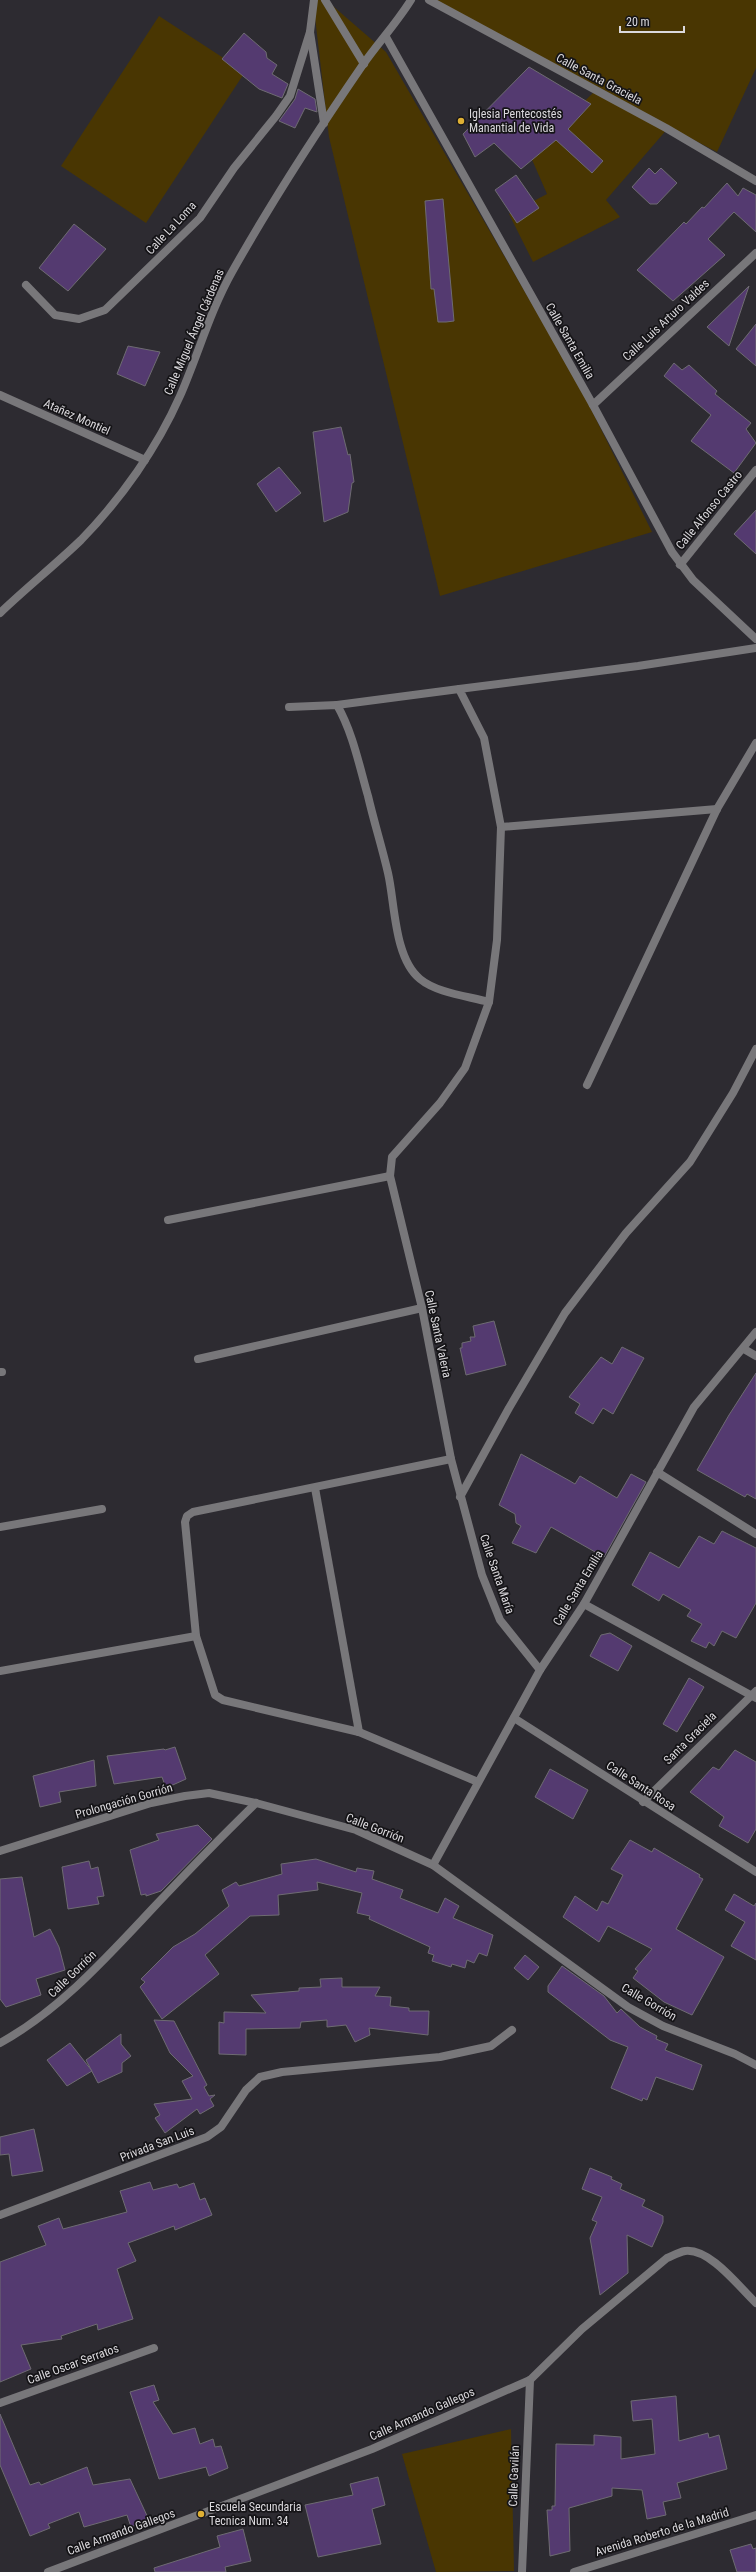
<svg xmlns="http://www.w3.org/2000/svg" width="756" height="2572" font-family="'Roboto Condensed',sans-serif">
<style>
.green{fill:#493602}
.building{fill:#543a70;stroke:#6e6b72}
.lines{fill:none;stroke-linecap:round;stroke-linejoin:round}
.minor{stroke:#78777a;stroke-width:8}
.tertiary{stroke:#78777a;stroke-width:8}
.poi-dot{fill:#dfb034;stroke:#151417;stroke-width:1.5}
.labels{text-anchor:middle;stroke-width:3.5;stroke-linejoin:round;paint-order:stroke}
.street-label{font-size:12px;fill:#dbd9dd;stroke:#151417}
.poi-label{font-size:12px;fill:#dbd9dd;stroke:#151417;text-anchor:start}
</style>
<rect width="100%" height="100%" fill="#2d2b31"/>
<g class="green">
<polygon points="313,0 326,0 386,52 580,387 652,532 440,596 329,137"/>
<polygon points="428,0 756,0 756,68 717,152 669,127 606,200 620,217 533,262 509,214 547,194 530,155 597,89"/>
<polygon points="159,16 245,72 146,223 61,166"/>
<polygon points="511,2429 514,2571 436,2572 402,2454"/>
</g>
<g class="building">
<polygon points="244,33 266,52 267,58 277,65 272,74 288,84 282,98 259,89 222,59"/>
<polygon points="529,67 591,104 568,129 603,161 592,173 556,140 521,169 494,143 475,157 463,134"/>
<polygon points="298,89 315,99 317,112 305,108 295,128 279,121 295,99"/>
<polygon points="649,168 655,174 661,168 677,183 657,204 650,204 632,187"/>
<polygon points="516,175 539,208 517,223 495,190"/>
<polygon points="727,183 738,196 743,188 756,195 756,232 734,212 708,239 725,255 673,301 637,270 684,222 686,224 702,207 704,208"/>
<polygon points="443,199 454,321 446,322 438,322 434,289 431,289 425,201"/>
<polygon points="74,224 106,249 68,291 39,268"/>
<polygon points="749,286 729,346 707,327"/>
<polygon points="756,324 756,366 736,349"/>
<polygon points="128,346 160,352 145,386 117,374"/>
<polygon points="674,363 682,370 689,365 717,391 715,394 751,423 746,429 756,443 734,473 691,441 711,415 664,376"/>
<polygon points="341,427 348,455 350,454 354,482 352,483 348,512 324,522 313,432"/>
<polygon points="279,467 301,493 276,512 257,484"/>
<polygon points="756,510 756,554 734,534"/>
<polygon points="494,1321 506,1365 466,1375 460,1348 462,1348 462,1343 471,1341 470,1337 475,1337 473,1326"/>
<polygon points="622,1347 644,1358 613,1414 603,1408 593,1424 575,1413 580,1404 569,1397 601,1357 612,1364"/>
<polygon points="756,1373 756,1499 747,1494 745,1497 697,1470 729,1415"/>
<polygon points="521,1454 570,1481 575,1484 580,1476 617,1498 631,1474 646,1482 604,1557 551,1527 536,1553 512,1543 521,1526 516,1523 515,1514 499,1505"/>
<polygon points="722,1531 756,1548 756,1603 736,1638 722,1631 714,1646 709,1642 706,1648 691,1641 702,1624 687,1616 691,1610 663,1594 659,1601 632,1585 650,1552 679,1568 699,1536 714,1544"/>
<polygon points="610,1633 632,1646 618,1671 590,1656 601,1635"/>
<polygon points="689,1678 704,1687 677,1732 663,1724"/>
<polygon points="175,1747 186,1779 166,1788 162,1777 114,1784 107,1756 164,1749 165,1750"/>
<polygon points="735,1750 756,1762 756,1829 748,1843 719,1826 724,1817 690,1792 713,1767 719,1770"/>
<polygon points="94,1760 96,1786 59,1792 61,1802 40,1807 33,1776"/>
<polygon points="550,1769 588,1790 573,1819 535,1797"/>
<polygon points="198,1825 212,1839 161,1891 146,1896 146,1894 141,1895 130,1850 159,1840 156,1834"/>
<polygon points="630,1840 652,1852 654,1848 700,1875 699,1877 703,1879 676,1929 724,1957 692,2015 664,2002 633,1978 638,1971 635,1969 652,1949 608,1926 599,1942 563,1917 575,1896 597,1911 602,1901 608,1904 623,1875 611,1869"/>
<polygon points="316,1859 356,1872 357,1868 374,1871 372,1879 403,1890 400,1898 438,1913 445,1898 459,1906 453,1918 493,1935 487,1956 479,1953 474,1963 467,1960 465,1968 452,1964 451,1967 432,1961 434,1955 428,1953 430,1947 369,1919 370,1916 357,1913 362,1893 317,1882 318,1890 278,1895 279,1915 250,1916 205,1955 219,1974 162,2019 140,1987 145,1982 141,1979 173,1947 195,1934 229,1906 222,1890 236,1882 239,1886 282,1874 281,1864"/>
<polygon points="89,1861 91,1869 98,1867 104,1896 97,1897 99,1904 68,1909 62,1867"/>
<polygon points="22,1877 34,1937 50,1929 59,1947 65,1970 36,1979 41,1995 6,2007 0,1999 0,1879"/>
<polygon points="734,1894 754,1906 756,1903 756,1960 731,1946 745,1922 725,1910"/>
<polygon points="525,1955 539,1967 528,1980 514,1968"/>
<polygon points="562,1966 604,1996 617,2013 621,2009 640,2027 657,2036 656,2039 668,2044 665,2050 702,2065 693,2090 656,2077 647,2100 643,2098 642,2101 611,2088 628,2047 610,2040 548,1992 548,1986"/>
<polygon points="342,1978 342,1987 380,1987 375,1996 391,1997 390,2006 409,2008 409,2011 429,2011 428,2035 369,2028 370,2035 355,2042 346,2025 327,2027 327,2020 301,2022 300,2028 246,2029 246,2055 219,2054 219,2022 224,2023 224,2012 266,2013 251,1995 299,1991 299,1988 321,1987 320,1979"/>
<polygon points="154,2020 174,2021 207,2085 204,2087 209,2096 215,2095 210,2099 214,2106 200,2114 197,2109 165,2133 155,2118 160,2115 154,2104 192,2099 182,2081 193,2076 170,2053"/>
<polygon points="121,2034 121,2044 131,2056 122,2063 122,2072 98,2083 86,2060"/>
<polygon points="70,2043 92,2071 67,2086 47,2060"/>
<polygon points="34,2129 43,2171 12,2176 9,2154 0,2155 0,2137"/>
<polygon points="590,2168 612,2177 611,2179 622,2184 620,2189 645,2200 642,2206 663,2216 663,2222 652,2247 627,2235 628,2273 600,2295 590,2238 597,2222 592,2220 602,2197 582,2189"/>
<polygon points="150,2182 153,2190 177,2184 179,2188 194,2183 200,2200 205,2198 212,2215 175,2230 174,2226 128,2243 136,2261 117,2269 133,2319 98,2330 97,2324 61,2336 62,2339 21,2345 31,2369 0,2382 0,2262 46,2245 38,2226 59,2218 63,2229 127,2212 120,2191"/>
<polygon points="154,2385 159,2400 153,2402 173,2434 195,2428 200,2444 213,2439 215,2447 221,2446 228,2468 209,2476 206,2467 159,2479 130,2392"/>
<polygon points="676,2396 679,2441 708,2433 709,2438 719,2435 727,2469 677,2483 681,2498 663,2502 666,2515 647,2519 642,2490 612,2488 612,2496 569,2508 570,2551 550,2556 547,2510 552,2510 552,2506 555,2506 556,2444 594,2445 594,2435 621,2437 621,2459 655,2454 652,2419 633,2421 631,2401"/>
<polygon points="0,2414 30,2485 39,2482 41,2485 87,2467 93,2485 130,2479 149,2520 131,2527 127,2515 84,2527 79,2512 48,2524 50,2528 30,2536 0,2465"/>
<polygon points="378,2477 385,2505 372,2509 381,2544 318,2557 305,2505 353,2495 350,2484"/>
<polygon points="243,2529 251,2561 225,2567 226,2572 155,2572 154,2568 220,2547 217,2536"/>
<polygon points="751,2544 753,2549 756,2548 756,2572 737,2572 730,2550"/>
</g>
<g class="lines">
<g class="minor">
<polyline points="314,0 310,32 324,123"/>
<polyline points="325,0 364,64"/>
<polyline points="429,0 666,128 756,181"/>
<polyline points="386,37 593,405 672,552 693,580 756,639"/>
<polyline points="26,285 55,315 79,319 105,310 200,218 234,168 276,116 290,96 310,32"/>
<polyline points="0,395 145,460"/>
<polyline points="593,405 756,253"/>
<polyline points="680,565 756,470"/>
<polyline points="337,705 459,689"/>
<path d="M289 707 337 705C353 733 359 765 368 796 374 822 382 847 388 873 395 903 394 958 420 979 437 993 467 996 489 1002"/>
<polyline points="501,827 717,809"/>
<polyline points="587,1085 717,809 756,743"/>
<polyline points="168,1220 390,1176"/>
<polyline points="744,1349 756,1356"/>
<polyline points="198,1359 422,1308"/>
<polyline points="0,1372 2,1372"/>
<polyline points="451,1459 193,1512 187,1516 185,1522 196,1636 215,1695 223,1700 359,1732 478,1782"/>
<polyline points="657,1472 756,1534"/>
<polyline points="315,1488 359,1732"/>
<polyline points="460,1497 509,1408 565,1313 626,1233 690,1162 733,1093 756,1049"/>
<polyline points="0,1527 102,1509"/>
<polyline points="584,1604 756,1698"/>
<polyline points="540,1670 500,1620 482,1575 451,1459 422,1308 390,1176 392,1157 440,1103 465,1068 489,1002 497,940 501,827 484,738 459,689 638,666 756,648"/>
<polyline points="0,1671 196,1636"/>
<polyline points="514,1718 756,1872"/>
<polyline points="643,1802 756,1691"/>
<polyline points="0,1851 151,1803 185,1796 209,1793 256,1803 356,1830 433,1865 628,2007 663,2026 735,2054 756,2065"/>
<polyline points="433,1865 540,1670 584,1604 694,1407 756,1332"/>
<path d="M0 2043C60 2010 107 1957 154 1907 187 1872 221 1837 256 1803"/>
<polyline points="0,2215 207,2137 221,2127 246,2090 260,2077 282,2072 440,2057 491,2046 512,2030"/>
<polyline points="0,2403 154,2348"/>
<path d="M48 2572 372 2449 530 2380 582 2329 667 2258C672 2256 679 2252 685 2251 710 2248 739 2287 756 2303"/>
<polyline points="522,2572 530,2380"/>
<polyline points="574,2572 756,2515"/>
</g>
<path class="tertiary" d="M0 613C26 588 55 565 81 540 121 499 157 448 180 396 198 355 210 311 232 272 272 201 316 133 362 66 378 43 396 24 411 0"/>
</g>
<g class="poi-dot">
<circle cx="461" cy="121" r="4"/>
<circle cx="201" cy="2514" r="4"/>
</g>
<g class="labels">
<g class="street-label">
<text transform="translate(599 79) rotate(28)" y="4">Calle Santa Graciela</text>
<text transform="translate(171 228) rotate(-47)" y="4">Calle La Loma</text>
<text transform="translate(666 320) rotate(-43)" y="4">Calle Luis Arturo Valdes</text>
<text transform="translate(194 332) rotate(-67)" y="4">Calle Miguel Ángel Cárdenas</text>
<text transform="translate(570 341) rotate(60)" y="4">Calle Santa Emilia</text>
<text transform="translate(77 417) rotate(24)" y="4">Atañez Montiel</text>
<text transform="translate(709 510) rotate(-51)" y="4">Calle Alfonso Castro</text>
<text transform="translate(438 1334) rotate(78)" y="4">Calle Santa Valeria</text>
<text transform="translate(497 1574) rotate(71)" y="4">Calle Santa María</text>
<text transform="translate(578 1588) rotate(-59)" y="4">Calle Santa Emilia</text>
<text transform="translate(690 1738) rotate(-45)" y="4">Santa Graciela</text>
<text transform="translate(641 1786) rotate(33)" y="4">Calle Santa Rosa</text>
<text transform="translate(124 1801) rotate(-16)" y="4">Prolongación Gorrión</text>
<text transform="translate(375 1828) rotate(21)" y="4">Calle Gorrión</text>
<text transform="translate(72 1974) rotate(-44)" y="4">Calle Gorrión</text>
<text transform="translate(649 2002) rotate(30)" y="4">Calle Gorrión</text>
<text transform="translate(157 2144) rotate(-21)" y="4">Privada San Luis</text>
<text transform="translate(73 2364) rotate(-20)" y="4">Calle Oscar Serratos</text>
<text transform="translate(422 2414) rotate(-24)" y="4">Calle Armando Gallegos</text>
<text transform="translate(514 2476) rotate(-88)" y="4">Calle Gavilán</text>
<text transform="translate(121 2532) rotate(-20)" y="4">Calle Armando Gallegos</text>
<text transform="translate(662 2532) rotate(-17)" y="4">Avenida Roberto de la Madrid</text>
</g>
<g class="poi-label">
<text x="469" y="118">Iglesia Pentecostés<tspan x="469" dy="14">Manantial de Vida</tspan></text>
<text x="209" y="2511">Escuela Secundaria<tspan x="209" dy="14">Tecnica Num. 34</tspan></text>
</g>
</g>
<path d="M620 26v6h64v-6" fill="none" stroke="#dbd9dd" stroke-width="2"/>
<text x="626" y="26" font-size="12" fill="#dbd9dd" stroke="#151417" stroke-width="3" paint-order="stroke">20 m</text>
</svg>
